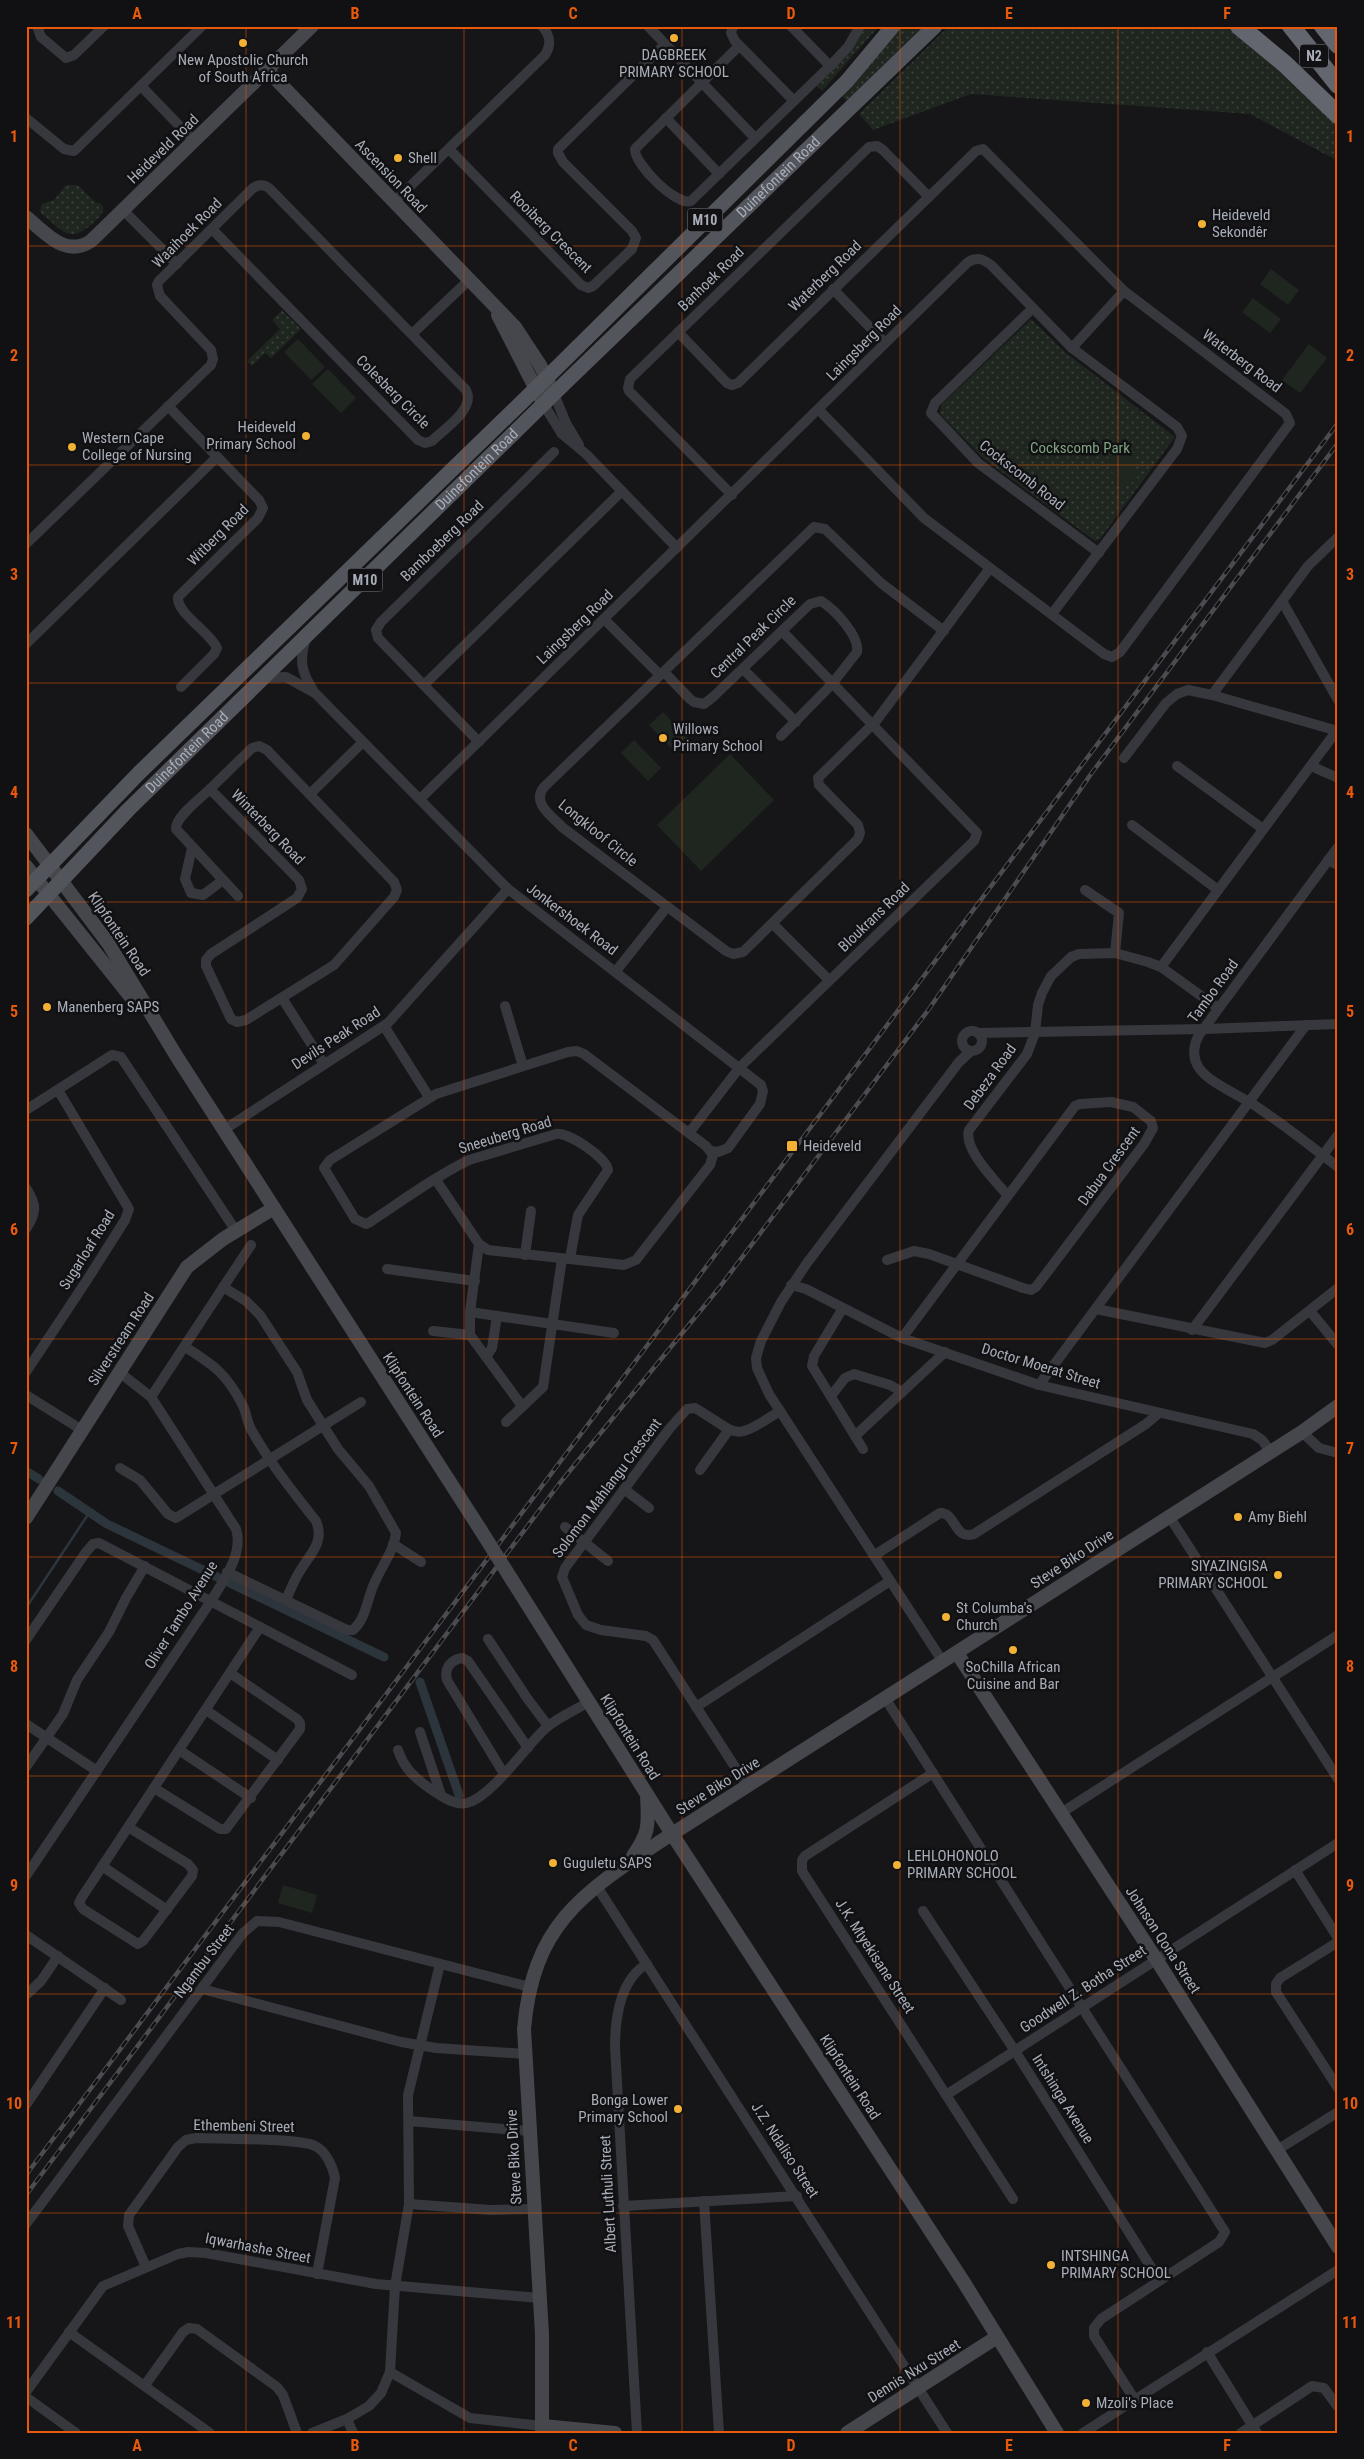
<svg xmlns="http://www.w3.org/2000/svg" width="1364" height="2459" font-family="'Roboto Condensed',sans-serif">
<style>
.grass{fill:url(#grass-dots)}
.pitch{fill:#1e261f}
.lines{fill:none;stroke-linecap:round;stroke-linejoin:round}
.stream{stroke:#2c353c;stroke-width:2.5}
.canal{stroke:#2c353c;stroke-width:9}
.street{stroke:#37383d;stroke-width:10}
.secondary{stroke:#45474d;stroke-width:14}
.primary{stroke:#53555c;stroke-width:15}
.highway{stroke:#63666e;stroke-width:18}
.rail-casing{stroke:#4a4c52;stroke-width:4.5}
.rail{stroke:#111113;stroke-width:2.5;stroke-dasharray:8;stroke-linecap:butt}
.secondary-bridge{stroke:#45474d;stroke-width:14}
.grid{fill:none;stroke:#e8590c;stroke-width:1;stroke-opacity:0.55}
.poi-dot{fill:#f2b134;stroke:#111113;stroke-width:2}
.labels{text-anchor:middle;stroke-width:5;stroke-linejoin:round;paint-order:stroke}
.shield{fill:#111113;stroke:#7b7e86;stroke-width:1}
.shield-label{font-size:14px;font-weight:bold;fill:#a8adb8}
.poi-label{font-size:15px;fill:#a8adb8;stroke:#111113;text-anchor:start}
.street-label{font-size:15px;fill:#a8adb8;stroke:#111113}
.park-label{font-size:15px;fill:#7fa381;stroke:#111113}
.neatline{fill:none;stroke:#e8590c;stroke-width:2}
.grid-label{font-size:16px;text-anchor:middle;font-weight:bold;fill:#e8590c}
</style>
<defs>
<pattern id="grass-dots" width="8" height="8" patternUnits="userSpaceOnUse" patternTransform="scale(1.25)"><rect width="8" height="8" fill="#1e261f"/><path d="M2 2h.1M6 6h.1" fill="none" stroke="#3c433d" stroke-width="1.8" stroke-linecap="round"/></pattern>
</defs>
<rect width="100%" height="100%" fill="#161618"/>
<g class="grass">
<polygon points="863,26 879,26 822,91 815,84"/>
<polygon points="902,26 925,26 847,101 841,96"/>
<polygon points="949,26 1230,26 1268,57 1338,121 1338,161 1250,114 971,94 873,130 859,114"/>
<path d="M66 185H78L96 203H100L103 207C104 214 99 217 94 222 69 246 62 230 40 212L42 204 54 200Z"/>
<polygon points="282,310 301,329 271,358 265,353 252,366 247,361 280,329 272,320"/>
<polygon points="1031,319 1065,352 1175,437 1100,539 1095,541 984,459 940,414 941,405"/>
</g>
<g class="pitch">
<polygon points="1271,269 1299,290 1288,305 1260,284"/>
<polygon points="1253,298 1281,319 1270,333 1242,312"/>
<polygon points="298,339 325,367 311,380 284,352"/>
<polygon points="1309,344 1327,358 1300,393 1282,380"/>
<polygon points="328,369 356,398 341,413 312,384"/>
<polygon points="1128,439 1138,481 1116,486 1105,444"/>
<polygon points="663,712 690,740 676,753 649,725"/>
<polygon points="634,740 661,768 648,781 621,753"/>
<polygon points="730,754 774,800 701,871 657,825"/>
<polygon points="283,1885 317,1895 312,1913 278,1903"/>
</g>
<g class="lines">
<polyline class="stream" points="26,1608 89,1513"/>
<g class="canal">
<polyline points="26,1471 39,1479"/>
<polyline points="58,1491 107,1524 384,1657"/>
<polyline points="420,1682 459,1795"/>
</g>
<g class="street">
<polyline points="37,26 41,37 66,58 74,55 104,26"/>
<polyline points="733,26 731,33 735,41 794,101"/>
<polyline points="791,26 830,66"/>
<polyline points="665,44 755,138"/>
<path d="M739 46 635 149C634 164 676 206 691 201L830 66 848 47 860 26"/>
<polyline points="142,87 194,141"/>
<polyline points="26,118 64,149 74,151 202,26"/>
<polyline points="666,118 719,174"/>
<polyline points="449,149 581,285 588,288 593,286 632,249 636,238 632,231 563,162 558,153 558,149 665,44 648,26"/>
<path d="M394 202 545 55C552 44 550 35 542 26"/>
<polyline points="123,210 177,264"/>
<polyline points="833,289 885,343"/>
<polyline points="1032,309 935,403 931,413 978,463 1099,553"/>
<polyline points="678,332 727,383 732,385 738,383 976,151 983,149 1124,291 1286,414 1290,423 1120,652 1112,657 1104,654 924,518 819,410"/>
<polyline points="412,334 469,280"/>
<polyline points="1072,348 1124,291"/>
<polyline points="554,394 566,423 579,445"/>
<polyline points="544,405 562,434 586,454 677,548"/>
<path d="M168 406 259 500 263 508 258 518 178 597C176 613 210 632 217 648L214 654 181 687"/>
<polyline points="732,495 629,391 628,388 630,379 869,147 877,146 883,150 929,197"/>
<path d="M26 544 211 365 213 359 211 350 160 296 157 285 159 281 253 188C259 184 265 184 270 189L466 390C476 409 444 429 432 441L425 443 418 440 212 229"/>
<polyline points="1282,601 1338,700"/>
<polyline points="604,619 660,675"/>
<path d="M944 631 881 583 825 529 814 527 544 787C531 803 552 816 562 827L726 951 733 954 743 952 858 839 860 833 858 825 819 785 818 778 876 721 990 568"/>
<path d="M306 638C299 660 301 671 313 690"/>
<polyline points="26,644 217,457"/>
<polyline points="743,669 796,722"/>
<path d="M664 672 690 699 694 702 704 704 713 697 810 604 821 601C834 609 860 636 857 652L832 684 781 736"/>
<polyline points="264,678 286,677 315,693 508,889 761,1085 763,1091 760,1104 728,1148 718,1152 711,1151"/>
<polyline points="424,685 622,491"/>
<polyline points="1212,695 1308,566 1338,537"/>
<polyline points="479,742 378,638 376,630 381,622 554,452"/>
<polygon points="259,746 267,750 394,882 397,890 394,897 334,965 246,1020 237,1022 231,1019 206,966 206,960 211,954 297,898 302,889 299,880 210,789 252,748"/>
<polyline points="1124,758 1166,703 1177,694 1188,690 1212,695 1338,731"/>
<polyline points="1177,766 1263,829"/>
<polyline points="1311,766 1338,778"/>
<path d="M210 789C201 798 175 817 176 829L238 896"/>
<polyline points="310,794 363,742"/>
<path d="M420 799 967 263C976 256 983 259 991 265L1072 348 1177 427 1182 436 1177 449 1052 614"/>
<polyline points="1132,825 1218,890"/>
<path d="M1338 847 1199 1035C1193 1046 1192 1057 1199 1068 1210 1084 1244 1097 1260 1109 1287 1127 1312 1147 1338 1167"/>
<polyline points="192,848 185,879 191,893 203,895 223,880"/>
<polyline points="1328,860 1338,865"/>
<polyline points="1085,890 1119,913 1115,953"/>
<polyline points="773,924 829,980"/>
<polyline points="1161,967 1338,729"/>
<polyline points="616,971 667,907"/>
<polyline points="282,998 324,1064"/>
<polyline points="505,1006 523,1066"/>
<polyline points="384,1026 429,1097"/>
<circle cx="972" cy="1041" r="10"/>
<polyline points="978,1033 1205,1029 1338,1024"/>
<polyline points="26,1110 112,1055 121,1057 236,1231"/>
<polyline points="225,1129 388,1023 508,889"/>
<polyline points="689,1133 740,1067 974,841 977,833 782,631"/>
<path d="M436 1180 479 1244 488 1250 624 1265 636 1260 710 1165 713 1155 706 1146 584 1054 577 1051 568 1052 436 1094 330 1160 324 1168 355 1219 366 1224 370 1222C402 1201 434 1177 469 1160L556 1134C568 1132 606 1157 608 1170L578 1215 570 1258"/>
<path d="M26 1188C37 1205 37 1212 26 1229"/>
<path d="M1007 1195C995 1180 963 1149 969 1130L1027 1054 1035 1033 1038 1005 1042 993 1051 976 1071 957 1079 954 1115 953 1148 962 1161 967 1218 1008"/>
<polyline points="479,1244 470,1312 470,1335 522,1406"/>
<polyline points="525,1255 531,1211"/>
<polyline points="887,1260 914,1251 929,1254 1023,1288 1031,1290 1036,1287 1144,1144 1153,1128 1151,1121 1133,1107 1111,1102 1080,1104 1075,1106 902,1338"/>
<polyline points="387,1269 475,1281"/>
<polyline points="791,1285 806,1289 902,1338 1039,1385 1253,1434 1262,1440 1271,1452"/>
<path d="M223 1287 246 1301 260 1315 297 1372 307 1400 338 1449 369 1486 396 1533C394 1551 381 1567 374 1584 367 1599 366 1619 353 1630H347L227 1572"/>
<polyline points="843,1308 814,1356 812,1366 863,1449"/>
<polyline points="1096,1309 1265,1343 1272,1340 1338,1288"/>
<polyline points="1310,1311 1338,1345"/>
<polyline points="470,1312 614,1333"/>
<polyline points="1192,1330 1338,1135"/>
<polyline points="433,1331 470,1335"/>
<path d="M185 1347C214 1365 227 1374 243 1406 247 1414 247 1423 252 1431 270 1463 293 1492 316 1521 325 1542 310 1554 300 1571 294 1580 290 1591 286 1600"/>
<polyline points="486,1357 492,1348 497,1316"/>
<polyline points="26,1372 87,1280 125,1220 129,1209 58,1090"/>
<polyline points="1039,1385 1306,1025"/>
<polyline points="26,1395 82,1430"/>
<polyline points="831,1396 845,1378 854,1374 890,1385 902,1392"/>
<polyline points="151,1397 251,1245"/>
<polyline points="506,1422 543,1387 562,1259"/>
<polyline points="1302,1432 1319,1448 1338,1453"/>
<polyline points="855,1436 945,1352"/>
<polyline points="120,1468 140,1480 168,1514 176,1518 361,1402"/>
<polyline points="700,1470 728,1431"/>
<polyline points="624,1489 649,1508"/>
<polyline points="1169,1516 1338,1779"/>
<polyline points="565,1527 608,1561"/>
<polyline points="393,1544 421,1562"/>
<path d="M875 1555 940 1513C956 1512 954 1541 974 1534L1146 1424 1158 1414"/>
<polyline points="488,1639 527,1698 548,1726"/>
<polyline points="26,1640 86,1552 93,1544 99,1543 352,1675"/>
<polyline points="943,1662 769,1394 757,1368 756,1358 761,1341 781,1302 807,1263 959,1062 971,1051"/>
<polyline points="885,1698 1225,2232 1219,2242 1101,2319 1094,2328 1094,2336 1135,2400"/>
<polyline points="696,1707 890,1581"/>
<polyline points="206,1710 278,1760"/>
<polyline points="26,1724 97,1771"/>
<polyline points="420,1732 441,1795"/>
<polyline points="179,1750 251,1798"/>
<path d="M398 1750C404 1769 416 1779 432 1790 442 1796 454 1806 467 1803 492 1797 526 1745 547 1727 559 1717 575 1710 589 1702"/>
<polyline points="26,1767 63,1714 77,1680 109,1632 126,1598 145,1566"/>
<polyline points="933,1773 805,1856 802,1860 802,1871 1013,2199"/>
<path d="M504 1774 447 1680C444 1669 450 1660 462 1658L468 1661 528 1748"/>
<path d="M748 1787 653 1640 646 1636 601 1630 586 1625 578 1615 562 1577 565 1568 670 1428 687 1409 695 1408C742 1436 731 1442 780 1411"/>
<polyline points="154,1788 220,1829 226,1829 300,1729 300,1723 297,1719 230,1673"/>
<polyline points="1061,1813 1338,1635"/>
<polyline points="128,1827 188,1864 193,1870 192,1876 143,1941 138,1944 83,1909 79,1903 82,1897 260,1627"/>
<polyline points="102,1866 167,1910"/>
<polyline points="1295,1870 1338,1938"/>
<path d="M26 1876 211 1601C223 1581 244 1554 236 1529L151 1397 119 1372"/>
<polyline points="596,1885 947,2433"/>
<polyline points="923,1911 1015,2051 1159,2280"/>
<polyline points="26,1935 121,2000"/>
<polyline points="1338,1942 1280,1978 1276,1984 1276,1992 1338,2088"/>
<polyline points="202,1989 401,2042 436,2048 525,2054"/>
<polyline points="26,1995 41,1981 58,1956"/>
<polyline points="946,2095 1338,1843"/>
<polyline points="26,2105 105,1988"/>
<polyline points="409,2121 529,2131"/>
<polyline points="1277,2150 1338,2112"/>
<polyline points="704,2201 719,2433"/>
<polyline points="409,2204 491,2210 533,2209"/>
<polyline points="623,2206 797,2196"/>
<polyline points="26,2224 243,1933 257,1921 279,1922 530,1987"/>
<path d="M146 2267 128 2226 129 2215 178 2147 186 2140 196 2138C219 2139 299 2138 315 2146 326 2151 333 2167 335 2178L317 2274"/>
<polyline points="69,2332 210,2433"/>
<polyline points="1207,2352 1257,2433"/>
<polyline points="390,2372 470,2418 543,2426"/>
<polyline points="145,2385 183,2332 189,2328 197,2329 277,2387 283,2395 297,2433"/>
<polyline points="26,2392 103,2286 178,2254 188,2252 206,2253 376,2284 540,2298"/>
<polyline points="26,2397 76,2433"/>
<polyline points="347,2419 353,2433"/>
<polyline points="312,2433 347,2419 369,2406 381,2393 390,2372 395,2286 409,2204 408,2095 440,1964"/>
<path d="M637 2433 615 2047C615 2019 620 1979 647 1964"/>
<polyline points="1083,2433 1338,2270"/>
<polyline points="1241,2433 1312,2386 1324,2388 1338,2407"/>
</g>
<g class="secondary">
<polyline points="267,70 515,327 540,365 554,394"/>
<path d="M26 217C46 233 65 258 91 241L312 26"/>
<polyline points="498,315 541,399"/>
<polyline points="26,834 108,943 177,1057 480,1529"/>
<polyline points="26,866 134,1001"/>
<polyline points="26,1518 187,1267 223,1239 274,1208"/>
<polyline points="512,1580 672,1834 963,2281 1057,2433"/>
<polyline points="957,1653 1156,1959 1338,2247"/>
<path d="M633 1856C651 1830 648 1824 647 1794"/>
<polyline points="543,2426 615,2433"/>
<path d="M542 2433V2334L524 2029C533 1925 581 1894 661 1841L1302 1432 1338 1406"/>
<polyline points="847,2433 997,2337"/>
</g>
<g class="primary">
<polyline points="26,890 139,773 525,399 847,81 893,26"/>
<path id="s1" d="M26 918 128 810 565 383 935 26"/>
</g>
<g class="highway">
<polyline points="1239,26 1285,64 1338,115"/>
<polyline points="1291,26 1338,85"/>
<polyline points="1323,26 1338,45"/>
</g>
<g class="rail-casing">
<g id="rail">
<polyline points="26,2175 1338,423"/>
<polyline points="26,2195 559,1484 719,1288 929,1009 1091,774 1338,443"/>
</g>
</g>
<use href="#rail" class="rail"/>
<polyline class="secondary-bridge" points="480,1529 512,1580"/>
</g>
<path class="grid" d="M246 26V2433M464 26V2433M682 26V2433M900 26V2433M1118 26V2433M26 246H1338M26 465H1338M26 683H1338M26 902H1338M26 1120H1338M26 1339H1338M26 1557H1338M26 1776H1338M26 1994H1338M26 2213H1338"/>
<g class="poi-dot">
<circle cx="674" cy="38" r="5"/>
<circle cx="243" cy="43" r="5"/>
<circle cx="398" cy="158" r="5"/>
<circle cx="1202" cy="224" r="5"/>
<circle cx="306" cy="436" r="5"/>
<circle cx="72" cy="447" r="5"/>
<circle cx="663" cy="738" r="5"/>
<circle cx="47" cy="1007" r="5"/>
<rect x="786" y="1140" width="12" height="12" rx="2.5"/>
<circle cx="1238" cy="1517" r="5"/>
<circle cx="1278" cy="1575" r="5"/>
<circle cx="946" cy="1617" r="5"/>
<circle cx="1013" cy="1650" r="5"/>
<circle cx="553" cy="1863" r="5"/>
<circle cx="897" cy="1865" r="5"/>
<circle cx="678" cy="2109" r="5"/>
<circle cx="1051" cy="2265" r="5"/>
<circle cx="1086" cy="2403" r="5"/>
</g>
<g class="labels">
<g class="shield">
<rect x="1300" y="44.5" width="28" height="23" rx="4"/>
<rect x="687.5" y="208.5" width="35" height="23" rx="4"/>
<rect x="347.5" y="568.5" width="35" height="23" rx="4"/>
</g>
<g class="shield-label">
<text x="1314" y="61">N2</text>
<text x="705" y="225">M10</text>
<text x="365" y="585">M10</text>
</g>
<g class="poi-label">
<text x="674" y="60" text-anchor="middle">DAGBREEK<tspan x="674" dy="17">PRIMARY SCHOOL</tspan></text>
<text x="243" y="65" text-anchor="middle">New Apostolic Church<tspan x="243" dy="17">of South Africa</tspan></text>
<text x="408" y="163">Shell</text>
<text x="1212" y="220">Heideveld<tspan x="1212" dy="17">Sekondêr</tspan></text>
<text x="296" y="432" text-anchor="end">Heideveld<tspan x="296" dy="17">Primary School</tspan></text>
<text x="82" y="443">Western Cape<tspan x="82" dy="17">College of Nursing</tspan></text>
<text x="673" y="734">Willows<tspan x="673" dy="17">Primary School</tspan></text>
<text x="57" y="1012">Manenberg SAPS</text>
<text x="803" y="1151">Heideveld</text>
<text x="1248" y="1522">Amy Biehl</text>
<text x="1268" y="1571" text-anchor="end">SIYAZINGISA<tspan x="1268" dy="17">PRIMARY SCHOOL</tspan></text>
<text x="956" y="1613">St Columba's<tspan x="956" dy="17">Church</tspan></text>
<text x="1013" y="1672" text-anchor="middle">SoChilla African<tspan x="1013" dy="17">Cuisine and Bar</tspan></text>
<text x="907" y="1861">LEHLOHONOLO<tspan x="907" dy="17">PRIMARY SCHOOL</tspan></text>
<text x="563" y="1868">Guguletu SAPS</text>
<text x="668" y="2105" text-anchor="end">Bonga Lower<tspan x="668" dy="17">Primary School</tspan></text>
<text x="1061" y="2261">INTSHINGA<tspan x="1061" dy="17">PRIMARY SCHOOL</tspan></text>
<text x="1096" y="2408">Mzoli's Place</text>
</g>
<g class="street-label">
<text transform="translate(163 149) rotate(-44)" y="5">Heideveld Road</text>
<text transform="translate(391 176) rotate(46)" y="5">Ascension Road</text>
<text dy="5" stroke="none"><textPath href="#s1" startOffset="1056">Duinefontein Road</textPath></text>
<text transform="translate(551 232) rotate(45)" y="5">Rooiberg Crescent</text>
<text transform="translate(187 233) rotate(-45)" y="5">Waaihoek Road</text>
<text transform="translate(825 276) rotate(-44)" y="5">Waterberg Road</text>
<text transform="translate(711 279) rotate(-44)" y="5">Banhoek Road</text>
<text transform="translate(864 343) rotate(-45)" y="5">Laingsberg Road</text>
<text transform="translate(1242 361) rotate(37)" y="5">Waterberg Road</text>
<text transform="translate(393 392) rotate(45)" y="5">Colesberg Circle</text>
<text dy="5" stroke="none"><textPath href="#s1" startOffset="636">Duinefontein Road</textPath></text>
<text transform="translate(1022 475) rotate(38)" y="5">Cockscomb Road</text>
<text transform="translate(218 535) rotate(-45)" y="5">Witberg Road</text>
<text transform="translate(442 541) rotate(-44)" y="5">Bamboeberg Road</text>
<text transform="translate(575 627) rotate(-44)" y="5">Laingsberg Road</text>
<text transform="translate(753 637) rotate(-44)" y="5">Central Peak Circle</text>
<text dy="5" stroke="none"><textPath href="#s1" startOffset="231">Duinefontein Road</textPath></text>
<text transform="translate(268 827) rotate(46)" y="5">Winterberg Road</text>
<text transform="translate(598 833) rotate(39)" y="5">Longkloof Circle</text>
<text transform="translate(874 917) rotate(-44)" y="5">Bloukrans Road</text>
<text transform="translate(572 919) rotate(37)" y="5">Jonkershoek Road</text>
<text transform="translate(119 934) rotate(56)" y="5">Klipfontein Road</text>
<text transform="translate(1213 991) rotate(-54)" y="5">Tambo Road</text>
<text transform="translate(336 1038) rotate(-33)" y="5">Devils Peak Road</text>
<text transform="translate(990 1077) rotate(-54)" y="5">Debeza Road</text>
<text transform="translate(505 1135) rotate(-17)" y="5">Sneeuberg Road</text>
<text transform="translate(1109 1166) rotate(-54)" y="5">Dabua Crescent</text>
<text transform="translate(87 1250) rotate(-58)" y="5">Sugarloaf Road</text>
<text transform="translate(121 1339) rotate(-57)" y="5">Silverstream Road</text>
<text transform="translate(1041 1366) rotate(17)" y="5">Doctor Moerat Street</text>
<text transform="translate(413 1395) rotate(57)" y="5">Klipfontein Road</text>
<text transform="translate(607 1488) rotate(-53)" y="5">Solomon Mahlangu Crescent</text>
<text transform="translate(1072 1559) rotate(-33)" y="5">Steve Biko Drive</text>
<text transform="translate(181 1615) rotate(-58)" y="5">Oliver Tambo Avenue</text>
<text transform="translate(630 1737) rotate(58)" y="5">Klipfontein Road</text>
<text transform="translate(718 1786) rotate(-32)" y="5">Steve Biko Drive</text>
<text transform="translate(1163 1940) rotate(57)" y="5">Johnson Qona Street</text>
<text transform="translate(875 1956) rotate(57)" y="5">J.K. Mtyekisane Street</text>
<text transform="translate(204 1961) rotate(-53)" y="5">Ngambu Street</text>
<text transform="translate(1083 1989) rotate(-33)" y="5">Goodwell Z. Botha Street</text>
<text transform="translate(850 2077) rotate(57)" y="5">Klipfontein Road</text>
<text transform="translate(1063 2099) rotate(58)" y="5">Intshinga Avenue</text>
<text transform="translate(244 2126) rotate(1)" y="5">Ethembeni Street</text>
<text transform="translate(785 2150) rotate(57)" y="5">J.Z. Ndaliso Street</text>
<text transform="translate(514 2157) rotate(-93)" y="5">Steve Biko Drive</text>
<text transform="translate(608 2194) rotate(-93)" y="5">Albert Luthuli Street</text>
<text transform="translate(258 2248) rotate(11)" y="5">Iqwarhashe Street</text>
<text transform="translate(914 2371) rotate(-32)" y="5">Dennis Nxu Street</text>
</g>
<g class="park-label">
<text x="1080" y="453">Cockscomb Park</text>
</g>
</g>
<rect width="1364" height="2459" fill="none" stroke="#111113" stroke-width="55"/>
<rect x="28" y="28" width="1308" height="2404" class="neatline"/>
<g class="grid-label">
<text x="137" y="19">A</text>
<text x="355" y="19">B</text>
<text x="573" y="19">C</text>
<text x="791" y="19">D</text>
<text x="1009" y="19">E</text>
<text x="1227" y="19">F</text>
<text x="14" y="142">1</text>
<text x="1350" y="142">1</text>
<text x="14" y="361">2</text>
<text x="1350" y="361">2</text>
<text x="14" y="580">3</text>
<text x="1350" y="580">3</text>
<text x="14" y="798">4</text>
<text x="1350" y="798">4</text>
<text x="14" y="1017">5</text>
<text x="1350" y="1017">5</text>
<text x="14" y="1235">6</text>
<text x="1350" y="1235">6</text>
<text x="14" y="1454">7</text>
<text x="1350" y="1454">7</text>
<text x="14" y="1672">8</text>
<text x="1350" y="1672">8</text>
<text x="14" y="1891">9</text>
<text x="1350" y="1891">9</text>
<text x="14" y="2109">10</text>
<text x="1350" y="2109">10</text>
<text x="14" y="2328">11</text>
<text x="1350" y="2328">11</text>
<text x="137" y="2451">A</text>
<text x="355" y="2451">B</text>
<text x="573" y="2451">C</text>
<text x="791" y="2451">D</text>
<text x="1009" y="2451">E</text>
<text x="1227" y="2451">F</text>
</g>
</svg>
